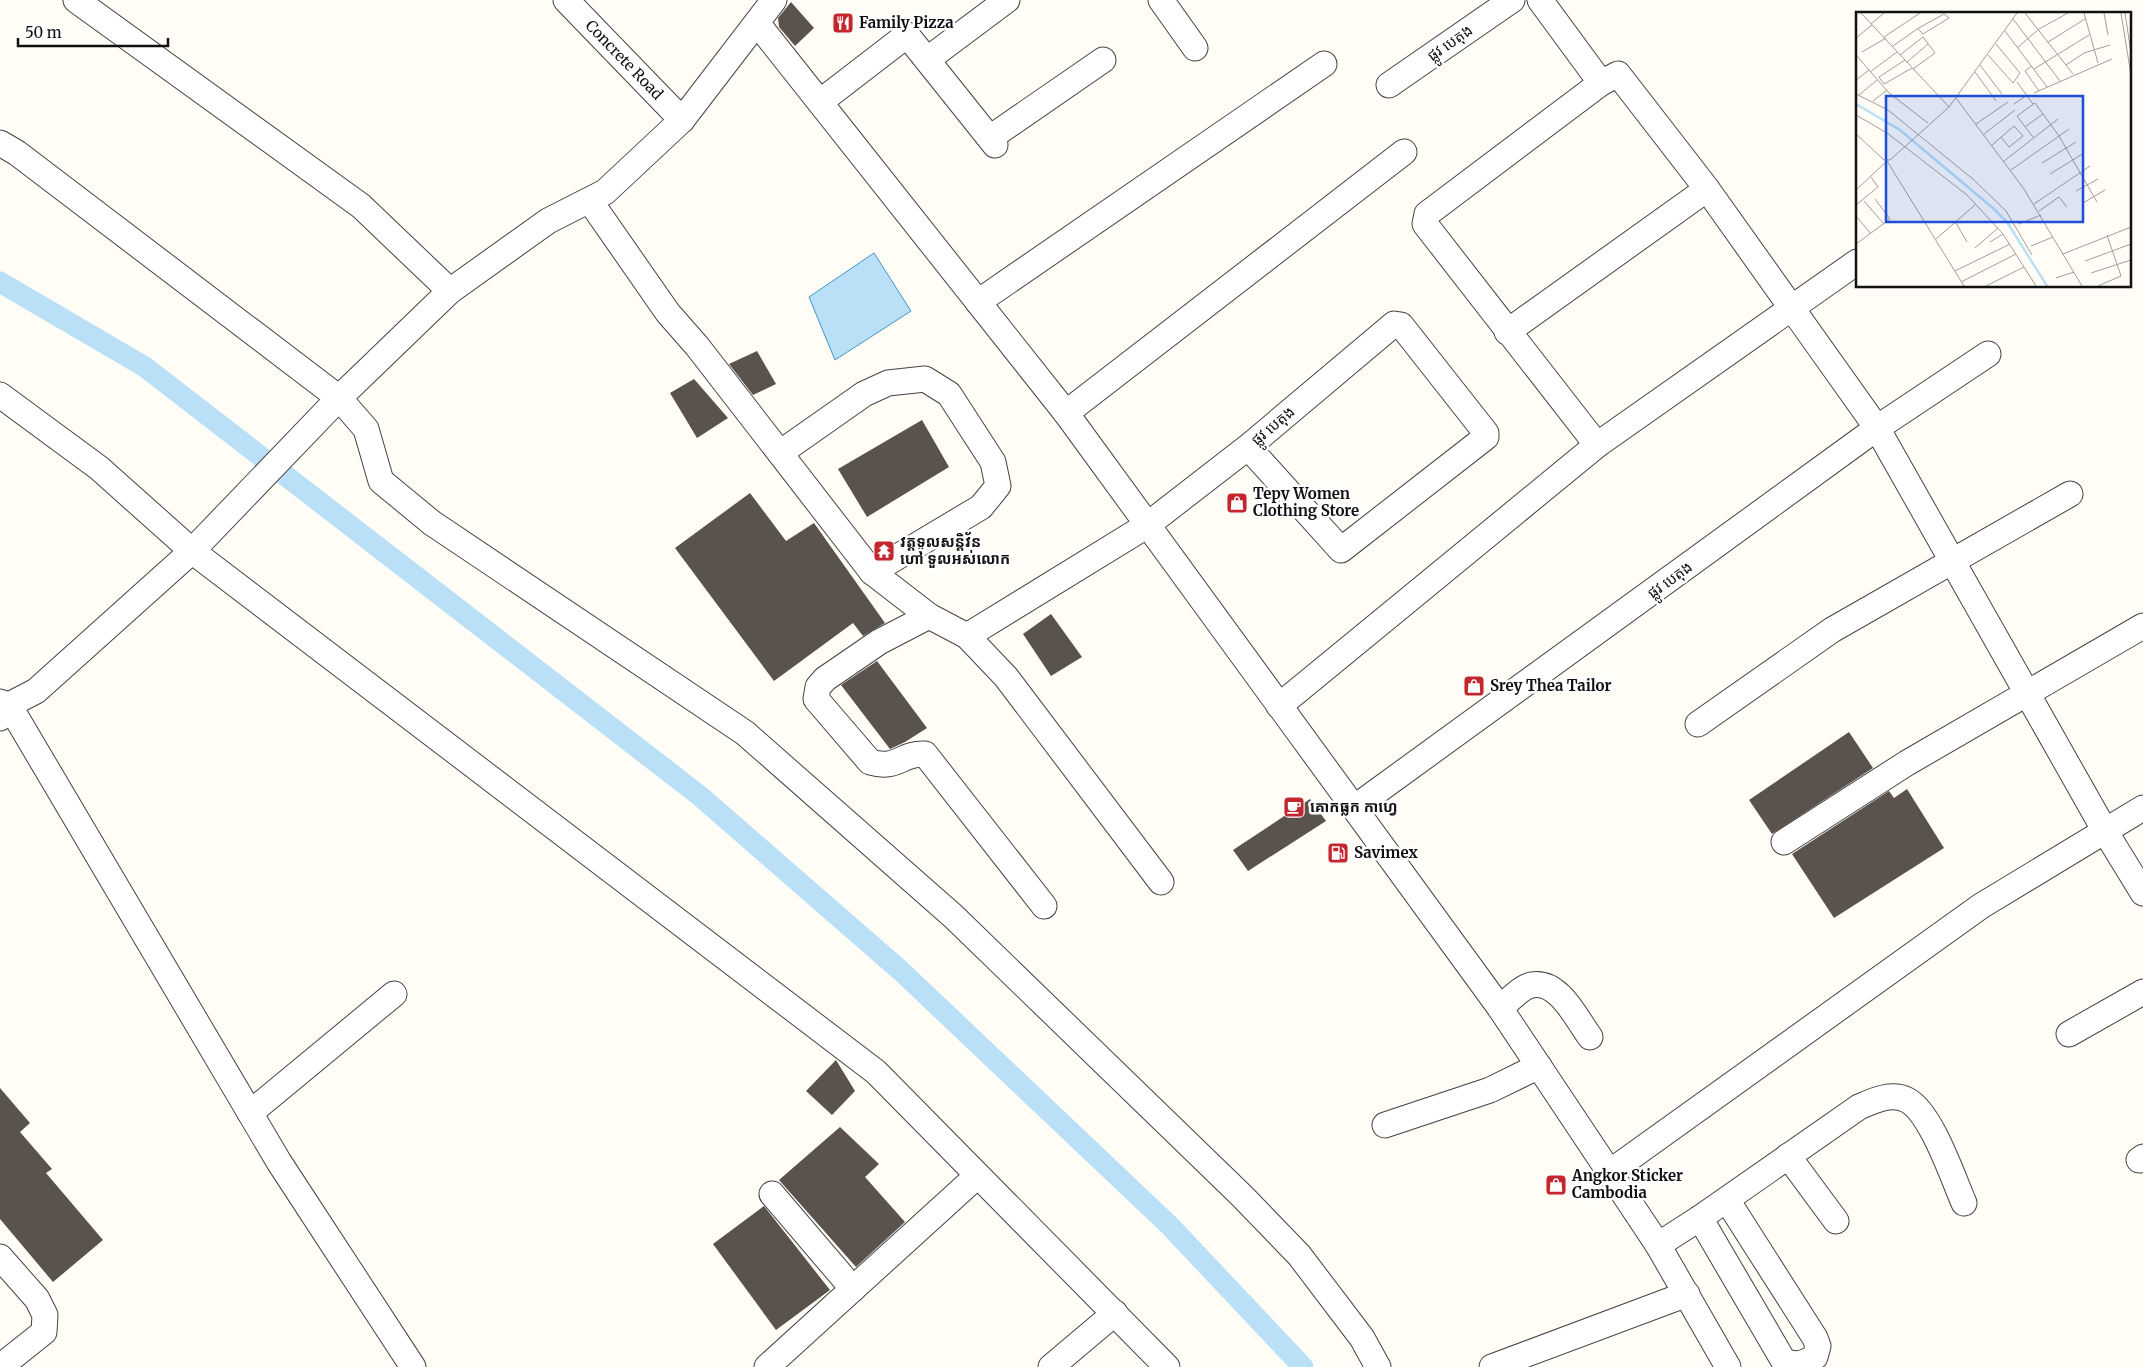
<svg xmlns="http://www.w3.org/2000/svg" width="2143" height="1367" font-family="Merriweather,'Noto Sans Khmer',serif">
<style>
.water{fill:#b9e0f7;stroke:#3f96cf}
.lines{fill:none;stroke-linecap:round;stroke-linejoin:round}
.canal{stroke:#b9e0f7;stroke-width:21}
.building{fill:#5a524d}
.minor-casing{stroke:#444;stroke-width:27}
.minor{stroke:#fff;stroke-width:25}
.labels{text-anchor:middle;stroke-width:5;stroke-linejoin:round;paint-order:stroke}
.poi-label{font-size:15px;font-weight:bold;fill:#111;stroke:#fff;text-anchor:start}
.street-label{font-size:15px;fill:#111;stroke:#fff}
.inset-river{fill:none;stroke:#b9e0f7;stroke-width:2.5}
.inset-road{fill:none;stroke:#a09f9a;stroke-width:1}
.view{fill:#1d4ed8;fill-opacity:0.15;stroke:#1d4ed8;stroke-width:2.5}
.inset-edge{fill:none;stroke:#111;stroke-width:2.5}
</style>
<rect width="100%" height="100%" fill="#fffdf5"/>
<polygon class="water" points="874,253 911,311 835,360 809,297"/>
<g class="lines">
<polyline class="canal" points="0,282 145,367 700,796 901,971 1169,1225 1303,1367"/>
</g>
<g class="building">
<polygon points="791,2 814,28 795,46 779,27 778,18"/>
<polygon points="757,351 776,384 753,395 729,364"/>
<polygon points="694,379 728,418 697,438 670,393"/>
<polygon points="922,420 949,467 867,517 838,469"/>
<polygon points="750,493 786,541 814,523 885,623 863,636 853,623 774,681 675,548"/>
<polygon points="1051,614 1082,657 1051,676 1023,634"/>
<polygon points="877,661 927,728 905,742 890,749 841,685"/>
<polygon points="1849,732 1873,768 1772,834 1749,800"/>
<polygon points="1907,789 1944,848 1834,918 1792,854 1889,791 1894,798"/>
<polygon points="1310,799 1326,821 1248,871 1233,850"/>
<polygon points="836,1060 855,1091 832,1115 806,1091"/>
<polygon points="0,1088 30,1123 20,1132 52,1169 46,1173 103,1240 53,1282 0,1219"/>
<polygon points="840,1127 879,1164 865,1177 905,1222 856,1267 779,1180"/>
<polygon points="764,1206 830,1290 776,1330 713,1244"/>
</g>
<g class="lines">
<g class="minor-casing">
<g id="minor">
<polyline points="76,0 361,206 450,291"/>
<polyline points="566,0 682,120"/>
<polyline points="1161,0 1195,48"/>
<polyline points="1540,0 1601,83"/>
<polyline points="757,23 1066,413 1500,1008 1658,1245 1728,1367"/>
<polyline points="928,59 1007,0"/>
<polyline points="1389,85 1512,0"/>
<polyline points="820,102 907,35 995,145"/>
<polyline points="990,138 1103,60"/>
<polyline points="0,143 17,153 339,398 366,429 381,481 432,523 745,733 953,916 1242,1196 1299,1255 1362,1338 1378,1367"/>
<polyline points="590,201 668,313 697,346 872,572 929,616 967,636 1006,677 1161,882"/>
<polyline points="978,302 1324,64"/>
<polyline points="1507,332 1707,189"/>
<polyline points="0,395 99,468 192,551 876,1072 1167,1367"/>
<polyline points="1066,413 1404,152"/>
<polyline points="1597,445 1425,224 1427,214 1601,83 1618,74 1707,189 1877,428 2105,831 2143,893"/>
<polyline points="780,453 864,394 888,383 925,379 949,394 993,462 998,486 981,507 872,572"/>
<path d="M929 616 879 642 825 679 818 687 816 699 870 762C899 770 900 753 925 754L1044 906"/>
<polyline points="967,636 1146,526 1248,447 1394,324 1401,325 1486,433 1486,437 1341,550 1248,447"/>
<polyline points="0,702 9,705 36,691 192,551 339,398 450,291 548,221 605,192 682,120 774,0"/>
<polyline points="1279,706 1597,445 1857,262"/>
<polyline points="0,718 9,705 279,1162 413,1367"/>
<polyline points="1698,724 1832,630 2070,494"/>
<polyline points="1354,808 1877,428 1988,354"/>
<polyline points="1784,842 1907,763 2143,626"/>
<path d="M1500 1008C1508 1002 1522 986 1532 985 1559 980 1576 1018 1590 1037"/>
<polyline points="2069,1034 2143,992"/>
<polyline points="250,1113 394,994"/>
<polyline points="1385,1125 1490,1090 1539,1066"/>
<polyline points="1788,1156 1836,1221"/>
<polyline points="2139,1160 2143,1157"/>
<polyline points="1610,1172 1981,906 2143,808"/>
<polyline points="772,1194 853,1289"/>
<path d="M1700 1218 1783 1360C1795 1367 1804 1363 1815 1357L1818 1346 1815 1338 1727 1200"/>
<path d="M1658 1245 1700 1218 1859 1107C1873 1101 1891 1092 1907 1100 1931 1112 1953 1178 1964 1203"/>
<polyline points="0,1257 37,1299 45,1315 44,1332 0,1367"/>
<polyline points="767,1367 977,1176"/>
<polyline points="1051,1367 1115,1313"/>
<polyline points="1492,1367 1687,1294"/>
</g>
</g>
<use href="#minor" class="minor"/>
</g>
<defs>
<g id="restaurant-square" transform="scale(1.125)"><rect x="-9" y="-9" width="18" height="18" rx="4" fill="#c4262e" stroke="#fff"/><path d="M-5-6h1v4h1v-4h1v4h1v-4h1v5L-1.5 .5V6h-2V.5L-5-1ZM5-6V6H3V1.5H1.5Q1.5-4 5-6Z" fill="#fff"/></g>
<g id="shop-square" transform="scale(1.125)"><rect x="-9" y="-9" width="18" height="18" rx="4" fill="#c4262e" stroke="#fff"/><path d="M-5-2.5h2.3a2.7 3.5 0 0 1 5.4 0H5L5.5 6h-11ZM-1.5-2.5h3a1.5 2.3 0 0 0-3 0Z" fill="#fff"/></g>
<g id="temple-square" transform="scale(1.125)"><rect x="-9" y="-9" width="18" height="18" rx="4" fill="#c4262e" stroke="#fff"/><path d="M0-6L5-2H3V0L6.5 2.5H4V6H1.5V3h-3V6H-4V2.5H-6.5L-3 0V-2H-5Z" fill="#fff"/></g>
<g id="cafe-square" transform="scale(1.125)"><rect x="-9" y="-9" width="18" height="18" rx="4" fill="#c4262e" stroke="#fff"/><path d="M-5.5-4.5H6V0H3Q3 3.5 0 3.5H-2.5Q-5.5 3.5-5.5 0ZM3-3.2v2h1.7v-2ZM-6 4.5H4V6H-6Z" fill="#fff"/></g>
<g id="fuel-square" transform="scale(1.125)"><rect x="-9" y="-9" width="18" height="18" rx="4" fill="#c4262e" stroke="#fff"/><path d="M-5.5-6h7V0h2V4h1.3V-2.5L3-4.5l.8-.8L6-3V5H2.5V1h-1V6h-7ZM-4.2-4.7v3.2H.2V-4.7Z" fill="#fff"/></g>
</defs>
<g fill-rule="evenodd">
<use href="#restaurant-square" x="843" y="23"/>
<use href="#shop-square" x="1237" y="503"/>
<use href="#temple-square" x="884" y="551"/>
<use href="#shop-square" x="1474" y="686"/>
<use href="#cafe-square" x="1294" y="807"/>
<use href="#fuel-square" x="1338" y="853"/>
<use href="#shop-square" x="1556" y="1185"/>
</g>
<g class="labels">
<g class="poi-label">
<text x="859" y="28">Family Pizza</text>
<text x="1253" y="499">Tepy Women<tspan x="1253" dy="17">Clothing Store</tspan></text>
<text x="900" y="547">វត្តទូលសន្តិវ័ន<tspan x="900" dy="17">ហៅ ទួលអស់លោក</tspan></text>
<text x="1490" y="691">Srey Thea Tailor</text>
<text x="1310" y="812">គោកធ្លក កាហ្វេ</text>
<text x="1354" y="858">Savimex</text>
<text x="1572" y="1181">Angkor Sticker<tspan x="1572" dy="17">Cambodia</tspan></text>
</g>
<g class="street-label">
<text transform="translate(1450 43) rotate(-35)" y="5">ផ្លូវ បេតុង</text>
<text transform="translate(624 60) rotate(46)" y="5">Concrete Road</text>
<text transform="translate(1273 426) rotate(-40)" y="5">ផ្លូវ បេតុង</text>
<text transform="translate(1670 580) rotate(-36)" y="5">ផ្លូវ បេតុង</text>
</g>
</g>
<g transform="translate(1856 12)">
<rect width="275" height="275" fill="#fffdf5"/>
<path class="inset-river" d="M0 92 44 118 138 197 151 210 191 274"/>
<path class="inset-road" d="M5 1 93 95M169 1 217 62M228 1 242 51M248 1 252 23M265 1 275 63M269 1 275 41M157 7 204 69M15 12 28 1M149 19 191 75M28 25 64 1M0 26 16 13M192 30 229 7M37 34 61 17 88 2 93 6 67 22 62 17M161 36 183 17 212 1M6 40 30 26M0 43 33 81 72 111M44 43 67 25 79 41 57 57M132 43 157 71 164 61 140 32M49 48 23 65 28 72 56 56M51 50 72 32M124 53 146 82M210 53 228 41 254 33M176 54 169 59 183 79M178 57 233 23M14 60 41 40M119 60 140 89M0 68 13 58M161 70 177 92M178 81 256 47M0 82 32 98 118 168 150 199 176 243M3 83 21 68M100 86 168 177 226 274M17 89 31 78M158 92 171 83M0 103 31 121 111 183 147 222 180 274M120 112 152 90M169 115 187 102M0 122 28 148H34L93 95 161 1M128 122 159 98M177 125 161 104 179 91 203 124 241 190M136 133 158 114 167 124 153 135 145 125M148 149 202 107M186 151 220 130M155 158 213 117M194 162 228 141M0 178 31 149 108 274M220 179 242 167M8 189 28 212M227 191 249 178M178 192 234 154M0 193 22 175 15 165M183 199 203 185 211 195M0 204 15 222M100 211 111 230M163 212 185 203M80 227 120 192M134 230 147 222M0 232 34 207 19 187M175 234 197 225M119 236 142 216M207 242 275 215M229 249 275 232M99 259 154 232M235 261 275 248M200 266 218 260M105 270 160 242M130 274 168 255M242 274 265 264 251 223"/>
<path class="view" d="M30 84H227V210H30Z"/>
<rect width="275" height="275" class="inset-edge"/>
</g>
<path d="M18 38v8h150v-8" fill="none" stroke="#111111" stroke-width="2.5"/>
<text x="25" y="38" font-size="15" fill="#111111" stroke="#ffffff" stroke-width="4" paint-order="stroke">50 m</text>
</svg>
